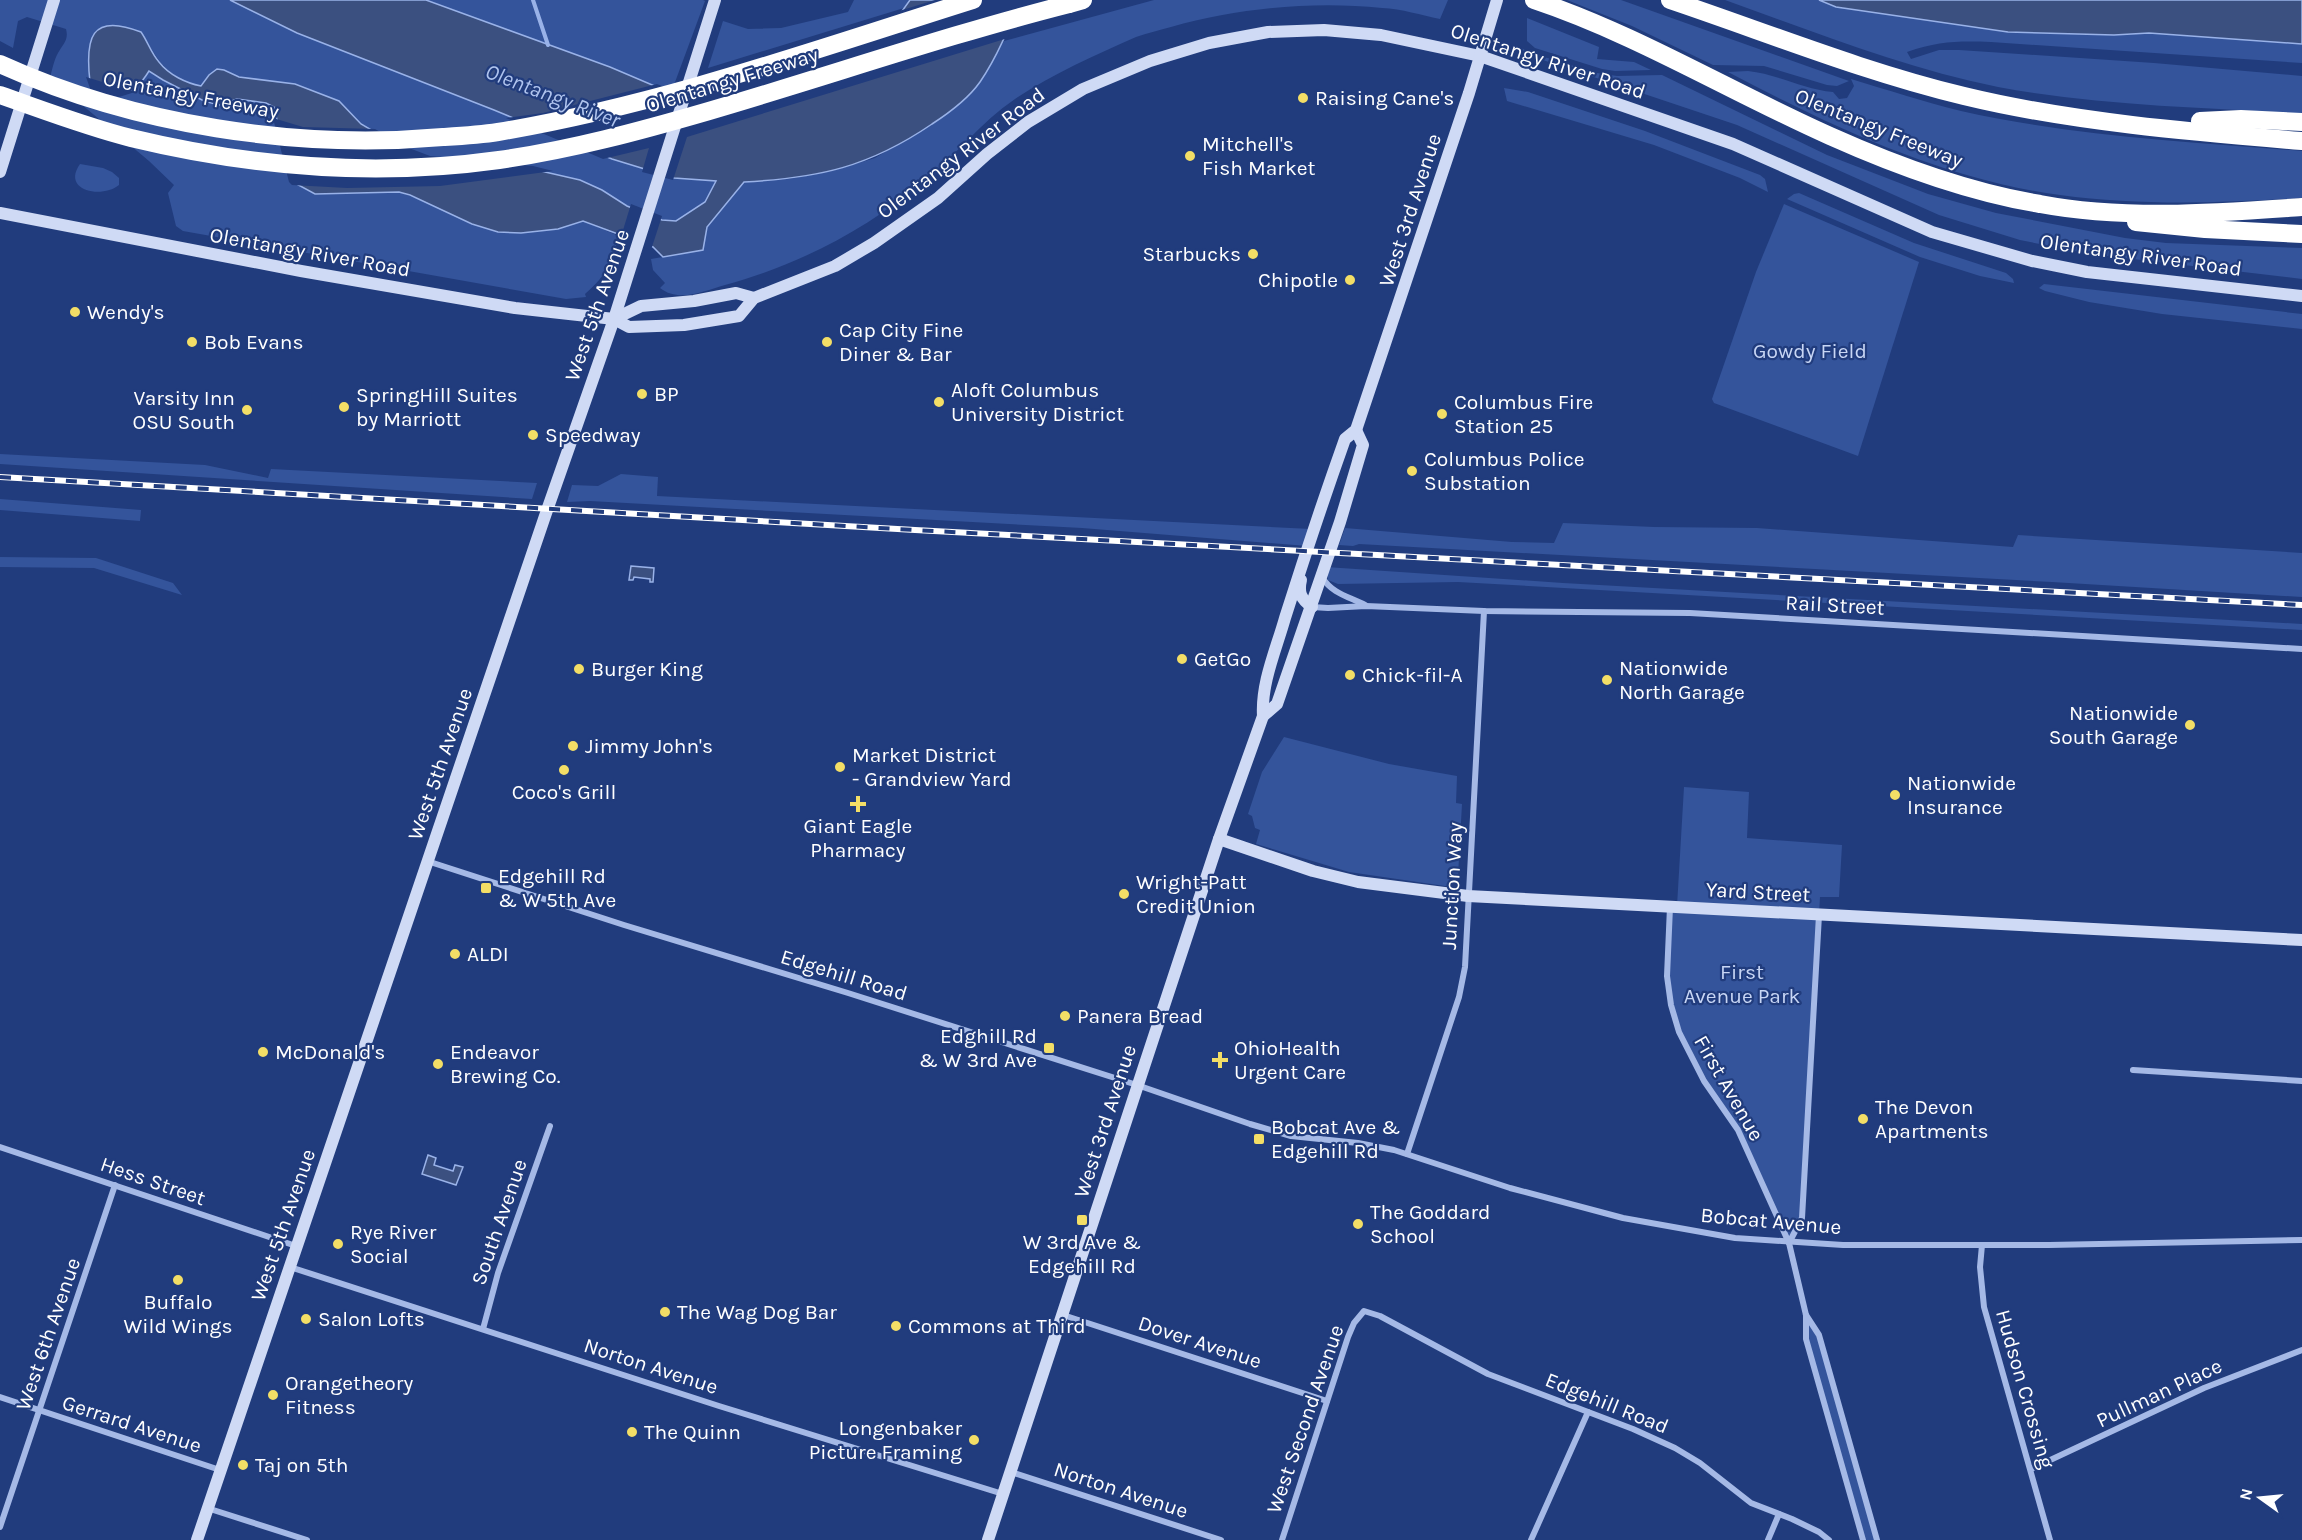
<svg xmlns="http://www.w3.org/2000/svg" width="2302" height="1540" font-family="Karla,sans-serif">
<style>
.green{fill:#34549b}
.water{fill:#3b5080;stroke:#99b2e8;stroke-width:1.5}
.pier{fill:#213c7d}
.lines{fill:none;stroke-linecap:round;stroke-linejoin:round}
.stream{stroke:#99b2e8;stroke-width:4}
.street{stroke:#a5b9e6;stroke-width:6}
.secondary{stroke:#cfdaf5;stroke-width:12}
.highway{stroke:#fff;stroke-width:18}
.rail-casing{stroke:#fff;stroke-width:6}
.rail{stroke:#213c7d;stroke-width:4;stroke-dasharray:11;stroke-linecap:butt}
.highway-bridge{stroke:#fff;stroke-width:18}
.poi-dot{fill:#f3de66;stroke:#213c7d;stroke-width:2}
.labels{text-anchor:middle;stroke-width:4.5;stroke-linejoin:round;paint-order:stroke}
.street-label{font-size:21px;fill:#fff;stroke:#213c7d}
.poi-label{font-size:21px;fill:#fff;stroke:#213c7d;text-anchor:start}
.park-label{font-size:21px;fill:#c8d6f5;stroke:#213c7d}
.water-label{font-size:22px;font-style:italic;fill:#b0c4ee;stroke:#213c7d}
</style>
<rect width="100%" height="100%" fill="#213c7d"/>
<g class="green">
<path d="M0 0H230L297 33 494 110 612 159 674 178 717 180 705 202 676 221 662 220 627 206 602 190 580 180 532 169 429 159 407 151 361 124 339 101 295 84 209 75 201 87C173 79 160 66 147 41L119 94C134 90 141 84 149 71L163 80 204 101 219 105 237 99 266 103 274 107 291 181 315 194 399 192 429 203 472 224 558 229 583 221 619 236C611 263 607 275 585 294L586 297 566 299 183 231 176 226 168 193 174 185 149 161 50 78C52 70 54 60 58 53 63 44 69 40 66 29L27 17 18 21 13 48 0 41Z"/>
<polygon points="426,0 703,0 705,1 671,93 610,67"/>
<polygon points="854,0 910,0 904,8 708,68 723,21 748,29 781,28 848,12"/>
<path d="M1154 0H1448L1440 19C1421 15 1402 9 1382 8 1312 1 1239 8 1171 27 1160 30 1147 33 1136 37 1095 55 1053 74 1015 99 981 122 956 155 924 181 866 230 798 265 725 285 704 291 679 303 660 288L665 283 653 270 651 259 703 250 707 227 744 182 789 179 832 171 875 158 942 117 959 103 979 83 1004 41Z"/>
<polygon points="1567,0 1621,0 1849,81 1837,86 1827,85 1764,66 1713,65 1632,26"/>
<path d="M1725 0H1819L1836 7 2008 32 2114 35 2149 33 2302 44V63L1991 42C1958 41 1939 41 1907 52L1911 59 1939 50H1959L2154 63 2302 76V114C2201 107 2098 106 1998 87 1904 68 1815 32 1725 0Z"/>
<polygon points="1527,18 1599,47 1597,59 1634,62 1651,70 1615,71 1602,69 1535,48 1527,41"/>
<polygon points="1515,45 1531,53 1597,73 1617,76 1662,75 1827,155 1928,194 1996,213 2125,238 2166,243 2302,248 2302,279 2090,254 2020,240 1939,215 1737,125 1525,54 1513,48"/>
<path d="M1748 71C1777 74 1803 89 1833 92L1839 99 1847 98 1854 86 1851 79C1888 90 1924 102 1961 111 2072 136 2188 142 2302 151V198C2221 203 2141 206 2060 195 1942 179 1833 127 1728 72Z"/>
<polygon points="1504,88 1528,92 1645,131 1760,175 1765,179 1768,192 1740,178 1654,145 1507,101"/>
<path d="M80 164 103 168 112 172 119 178V185C102 199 61 191 80 164Z"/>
<polygon points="1799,193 1914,243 2006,273 2013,279 2014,283 1980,276 1920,257 1787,199 1794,194"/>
<polygon points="1784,204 1919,262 1858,456 1714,403 1712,399 1756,272"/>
<polygon points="2044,284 2302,314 2302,329 2162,314 2089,302 2045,291 2039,288"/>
<polygon points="0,454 205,465 268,478 271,469 537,483 532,499 0,464"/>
<polygon points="621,474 658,477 657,496 1311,529 1307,546 1082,528 590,501 567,502 572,485 598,486"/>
<polygon points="0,499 141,510 140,521 0,510"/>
<polygon points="1563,523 1654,527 1757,528 2013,547 2018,535 2302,553 2302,597 2052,582 1359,544 1353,546 1339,545 1345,528 1512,542 1554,543"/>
<polygon points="0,557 96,558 173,583 182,595 94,568 0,567"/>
<polygon points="1326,567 1563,583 2302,624 2302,630 1458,582 1338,584 1328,580"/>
<polygon points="1284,737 1389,764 1457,776 1456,803 1462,804 1458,876 1452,885 1445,886 1349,872 1256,844 1260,830 1255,828 1252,816 1248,814 1262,772"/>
<polygon points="1684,787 1749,792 1747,838 1842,845 1839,897 1820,897 1802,1218 1789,1243 1738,1130 1704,1081 1679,1032 1667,976 1670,907 1677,906"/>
<polygon points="1806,1315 1819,1335 1877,1540 1863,1540 1806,1340"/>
</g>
<g class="water">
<path d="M230 0H426L610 67 671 93 706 101 755 98 867 60 910 0H1020C1009 28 997 57 980 82 968 99 949 113 932 124 869 167 819 178 744 182L707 227 703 250 663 257 653 247 583 221 558 229 521 233 498 232 472 224 410 195 399 192 315 194 291 181 274 107 266 103 237 99 219 105 204 101 163 80 149 71C130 102 119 94 90 82 85 39 90 12 141 32 148 42 151 53 159 62 169 75 186 83 201 86L209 75 217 69 224 70 239 77 295 84 339 101 361 124 407 151 429 159 532 169 580 180 602 190 627 206 662 220 676 221 705 202 716 181 674 178 612 159 494 110 297 33Z"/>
<polygon points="1819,0 2302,0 2302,44 2149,33 2114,35 2008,32 1836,7"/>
<polygon points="631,566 654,568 653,582 650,582 650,579 634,577 633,580 629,580"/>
<polygon points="428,1155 436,1158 434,1165 453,1171 455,1165 463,1167 456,1185 422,1174"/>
</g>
<g class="pier">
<polygon points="935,0 1023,0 1008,38 687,137 673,180 642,172 649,148 603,159 506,118 543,113 657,84 672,90 706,98 755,95 865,58 899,11"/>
<polygon points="86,77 135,92 119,97 91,91"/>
<polygon points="273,118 303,127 375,129 409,148 430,156 533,166 553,171 440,186 347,188 292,185 289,182"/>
<polygon points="631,204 662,216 651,250 620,240"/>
</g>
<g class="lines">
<polyline class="stream" points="533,0 548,45"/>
<g class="street">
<path d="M1322 577C1332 594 1350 597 1365 605"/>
<polyline points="1312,607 1328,608 1366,606 1484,611 1690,613 2302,649"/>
<polyline points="427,861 624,925 848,993 1137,1085 1250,1124 1291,1136 1358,1143 1394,1150 1510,1188 1623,1218 1735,1238 1843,1245 2049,1245 2302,1240"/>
<polyline points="1670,907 1667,976 1671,1005 1679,1032 1704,1081 1738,1130 1789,1243 1806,1315 1806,1339 1863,1540"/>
<polyline points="2133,1070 2302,1081"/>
<polyline points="0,1147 296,1246"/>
<polyline points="1407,1154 1459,997 1465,967 1484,611"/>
<polyline points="1789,1243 1802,1218 1819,915"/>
<polyline points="1982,1245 1980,1267 1984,1307 2050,1540"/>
<polyline points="290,1267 719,1406 1003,1494"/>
<polyline points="1063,1315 1327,1401"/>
<polyline points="1806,1315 1819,1335 1877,1540"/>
<polyline points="483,1329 498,1273 550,1126"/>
<polyline points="0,1397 220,1470"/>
<polyline points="2031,1469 2204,1388 2302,1350"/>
<polyline points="1011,1472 1221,1540"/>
<polyline points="207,1508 307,1540"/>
<polyline points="0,1527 115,1185"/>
<polyline points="1282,1540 1348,1337 1354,1323 1364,1311 1380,1316 1488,1374 1633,1429 1675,1448 1700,1463 1751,1503 1792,1519 1819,1532 1829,1540"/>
<polyline points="1531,1540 1588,1412"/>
<polyline points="1768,1540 1779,1514"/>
</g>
<g class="secondary">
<polyline points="0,172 54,0"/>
<polyline points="0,213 301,271 515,308 614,319 629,327 684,325 739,316 754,298 835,266 874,243 938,198 987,154 1028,122 1083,89 1150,61 1209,43 1268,32 1324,30 1381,35 1480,56 1733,144 1932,232 2032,261 2087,272 2302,296"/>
<polyline points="614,319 641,306 694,301 736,293 754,298"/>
<path d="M1301 580C1298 593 1301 599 1312 607"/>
<polyline points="1263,716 1277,704 1340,522 1363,445 1356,430"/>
<polyline points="1219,839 1313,871 1358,882 1468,896 2302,940"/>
<polyline points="197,1540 545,516 614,319 715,0"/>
<path d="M988 1540 1219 839 1263 716C1261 683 1276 650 1285 618 1304 558 1324 498 1345 439L1356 430 1469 93 1497 0"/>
</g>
<g class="highway">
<path d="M1534 0C1636 34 1731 92 1830 136 1897 166 1967 192 2040 204 2125 220 2216 213 2302 207"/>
<path d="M1670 0C1768 33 1864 72 1964 96 2071 122 2192 132 2302 141"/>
<polyline points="1069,4 1083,0"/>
<polyline points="2200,121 2241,119 2302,122"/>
<polyline points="2136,222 2205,229 2302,234"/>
</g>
<g class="rail-casing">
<polyline id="rail" points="0,477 915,530 2302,605"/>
</g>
<use href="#rail" class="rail"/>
<g class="highway-bridge">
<path d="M0 64C134 125 296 150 443 137 461 136 480 135 498 132 660 105 817 49 973 0"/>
<path d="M0 95C43 110 87 127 131 138 251 167 377 177 499 160 570 150 640 131 709 111 829 76 947 35 1069 4"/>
</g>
</g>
<g class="poi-dot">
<circle cx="1303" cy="98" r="6"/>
<circle cx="1190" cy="156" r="6"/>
<circle cx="1253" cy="254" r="6"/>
<circle cx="1350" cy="280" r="6"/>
<circle cx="75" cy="312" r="6"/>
<circle cx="192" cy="342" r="6"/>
<circle cx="827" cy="342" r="6"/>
<circle cx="642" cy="394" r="6"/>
<circle cx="939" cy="402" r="6"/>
<circle cx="344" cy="407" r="6"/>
<circle cx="247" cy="410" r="6"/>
<circle cx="1442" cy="414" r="6"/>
<circle cx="533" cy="435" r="6"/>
<circle cx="1412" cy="471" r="6"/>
<circle cx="1182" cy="659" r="6"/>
<circle cx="579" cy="669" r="6"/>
<circle cx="1350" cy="675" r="6"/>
<circle cx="1607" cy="680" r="6"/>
<circle cx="2190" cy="725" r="6"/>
<circle cx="573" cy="746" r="6"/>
<circle cx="840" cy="767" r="6"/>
<circle cx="564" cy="770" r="6"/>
<circle cx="1895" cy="795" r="6"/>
<path d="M855 795h6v6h6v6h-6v6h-6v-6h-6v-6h6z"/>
<rect x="480" y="882" width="12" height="12" rx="3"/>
<circle cx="1124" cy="894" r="6"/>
<circle cx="455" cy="954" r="6"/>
<circle cx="1065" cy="1016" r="6"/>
<rect x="1043" y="1042" width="12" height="12" rx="3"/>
<circle cx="263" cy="1052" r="6"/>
<path d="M1217 1051h6v6h6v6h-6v6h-6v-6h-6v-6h6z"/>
<circle cx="438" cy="1064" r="6"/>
<circle cx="1863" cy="1119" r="6"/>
<rect x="1253" y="1133" width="12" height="12" rx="3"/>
<rect x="1076" y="1214" width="12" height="12" rx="3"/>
<circle cx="1358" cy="1224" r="6"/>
<circle cx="338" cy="1244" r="6"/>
<circle cx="178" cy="1280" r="6"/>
<circle cx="665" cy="1312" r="6"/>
<circle cx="306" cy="1319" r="6"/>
<circle cx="896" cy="1326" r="6"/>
<circle cx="273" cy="1395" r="6"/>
<circle cx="632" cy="1432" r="6"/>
<circle cx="974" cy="1440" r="6"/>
<circle cx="243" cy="1465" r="6"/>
</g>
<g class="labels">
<g class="street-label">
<text transform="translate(1548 61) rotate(18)" y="7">Olentangy River Road</text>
<text transform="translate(732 80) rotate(-17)" y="7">Olentangy Freeway</text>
<text transform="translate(191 95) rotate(11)" y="7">Olentangy Freeway</text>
<text transform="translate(1879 128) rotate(22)" y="7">Olentangy Freeway</text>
<text transform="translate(961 153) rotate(-37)" y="7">Olentangy River Road</text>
<text transform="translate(1410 210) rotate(-72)" y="7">West 3rd Avenue</text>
<text transform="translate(310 252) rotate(10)" y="7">Olentangy River Road</text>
<text transform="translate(2141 255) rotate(8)" y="7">Olentangy River Road</text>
<text transform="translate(597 305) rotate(-71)" y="7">West 5th Avenue</text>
<text transform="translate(1835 605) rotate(3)" y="7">Rail Street</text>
<text transform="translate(440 764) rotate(-71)" y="7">West 5th Avenue</text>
<text transform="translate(1452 886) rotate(-87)" y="7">Junction Way</text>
<text transform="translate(1758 892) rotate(3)" y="7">Yard Street</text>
<text transform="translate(844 975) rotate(17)" y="7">Edgehill Road</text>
<text transform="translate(1729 1088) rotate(60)" y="7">First Avenue</text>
<text transform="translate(1105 1121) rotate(-72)" y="7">West 3rd Avenue</text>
<text transform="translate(153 1181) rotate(19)" y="7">Hess Street</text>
<text transform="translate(1771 1221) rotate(5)" y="7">Bobcat Avenue</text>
<text transform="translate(499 1222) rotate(-71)" y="7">South Avenue</text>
<text transform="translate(283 1225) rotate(-71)" y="7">West 5th Avenue</text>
<text transform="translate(48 1334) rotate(-71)" y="7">West 6th Avenue</text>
<text transform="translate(1200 1342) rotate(18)" y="7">Dover Avenue</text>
<text transform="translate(651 1366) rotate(18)" y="7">Norton Avenue</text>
<text transform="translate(2025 1389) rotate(74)" y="7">Hudson Crossing</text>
<text transform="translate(2159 1393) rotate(-25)" y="7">Pullman Place</text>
<text transform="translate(1607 1403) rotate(22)" y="7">Edgehill Road</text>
<text transform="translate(1305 1419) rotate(-71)" y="7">West Second Avenue</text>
<text transform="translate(132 1424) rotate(18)" y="7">Gerrard Avenue</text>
<text transform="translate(1121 1490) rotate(18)" y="7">Norton Avenue</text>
</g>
<g class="poi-label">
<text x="1315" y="105">Raising Cane's</text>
<text x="1202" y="151">Mitchell's<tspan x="1202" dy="24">Fish Market</tspan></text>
<text x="1241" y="261" text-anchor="end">Starbucks</text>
<text x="1338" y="287" text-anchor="end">Chipotle</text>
<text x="87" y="319">Wendy's</text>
<text x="839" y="337">Cap City Fine<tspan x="839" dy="24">Diner &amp; Bar</tspan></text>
<text x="204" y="349">Bob Evans</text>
<text x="951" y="397">Aloft Columbus<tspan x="951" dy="24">University District</tspan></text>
<text x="654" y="401">BP</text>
<text x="356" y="402">SpringHill Suites<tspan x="356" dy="24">by Marriott</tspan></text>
<text x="235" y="405" text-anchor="end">Varsity Inn<tspan x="235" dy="24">OSU South</tspan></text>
<text x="1454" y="409">Columbus Fire<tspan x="1454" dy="24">Station 25</tspan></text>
<text x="545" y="442">Speedway</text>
<text x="1424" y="466">Columbus Police<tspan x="1424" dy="24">Substation</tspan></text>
<text x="1194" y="666">GetGo</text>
<text x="1619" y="675">Nationwide<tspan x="1619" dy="24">North Garage</tspan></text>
<text x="591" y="676">Burger King</text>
<text x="1362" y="682">Chick-fil-A</text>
<text x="2178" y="720" text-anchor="end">Nationwide<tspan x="2178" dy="24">South Garage</tspan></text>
<text x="585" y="753">Jimmy John's</text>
<text x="852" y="762">Market District<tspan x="852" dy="24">- Grandview Yard</tspan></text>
<text x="1907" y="790">Nationwide<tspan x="1907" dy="24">Insurance</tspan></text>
<text x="564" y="799" text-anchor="middle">Coco's Grill</text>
<text x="858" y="833" text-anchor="middle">Giant Eagle<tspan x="858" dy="24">Pharmacy</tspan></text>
<text x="498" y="883">Edgehill Rd<tspan x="498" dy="24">&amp; W 5th Ave</tspan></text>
<text x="1136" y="889">Wright-Patt<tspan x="1136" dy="24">Credit Union</tspan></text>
<text x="467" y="961">ALDI</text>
<text x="1077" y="1023">Panera Bread</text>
<text x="1037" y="1043" text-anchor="end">Edghill Rd<tspan x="1037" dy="24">&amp; W 3rd Ave</tspan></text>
<text x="1234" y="1055">OhioHealth<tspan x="1234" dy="24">Urgent Care</tspan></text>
<text x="275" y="1059">McDonald's</text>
<text x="450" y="1059">Endeavor<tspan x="450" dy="24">Brewing Co.</tspan></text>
<text x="1875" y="1114">The Devon<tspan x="1875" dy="24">Apartments</tspan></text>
<text x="1271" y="1134">Bobcat Ave &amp;<tspan x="1271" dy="24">Edgehill Rd</tspan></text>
<text x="1370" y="1219">The Goddard<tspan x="1370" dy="24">School</tspan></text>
<text x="350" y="1239">Rye River<tspan x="350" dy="24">Social</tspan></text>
<text x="1082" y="1249" text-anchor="middle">W 3rd Ave &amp;<tspan x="1082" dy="24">Edgehill Rd</tspan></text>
<text x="178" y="1309" text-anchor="middle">Buffalo<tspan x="178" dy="24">Wild Wings</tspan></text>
<text x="677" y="1319">The Wag Dog Bar</text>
<text x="318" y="1326">Salon Lofts</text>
<text x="908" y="1333">Commons at Third</text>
<text x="285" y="1390">Orangetheory<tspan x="285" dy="24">Fitness</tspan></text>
<text x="962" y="1435" text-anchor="end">Longenbaker<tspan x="962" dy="24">Picture Framing</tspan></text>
<text x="644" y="1439">The Quinn</text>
<text x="255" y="1472">Taj on 5th</text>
</g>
<g class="park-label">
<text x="1810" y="358">Gowdy Field</text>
<text x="1742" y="979">First<tspan x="1742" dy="24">Avenue Park</tspan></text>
</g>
<g class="water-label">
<text transform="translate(553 95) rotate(21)" y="8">Olentangy River</text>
</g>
</g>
<g transform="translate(2260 1498) rotate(285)" stroke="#213c7d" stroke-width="4.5" paint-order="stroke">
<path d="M0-4.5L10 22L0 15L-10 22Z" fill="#ffffff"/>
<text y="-9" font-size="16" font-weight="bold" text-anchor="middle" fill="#ffffff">N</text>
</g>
</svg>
